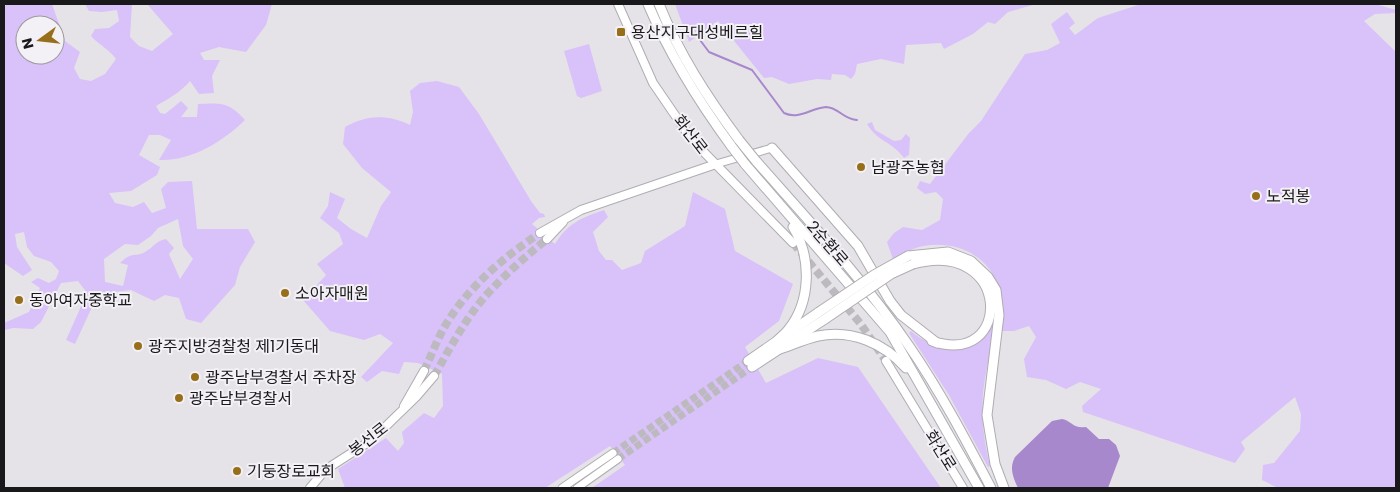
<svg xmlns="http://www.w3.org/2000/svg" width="1400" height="492" font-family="Poppins,'Noto Sans KR',sans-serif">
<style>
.green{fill:#d9c1f9;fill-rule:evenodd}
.water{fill:#a788cd}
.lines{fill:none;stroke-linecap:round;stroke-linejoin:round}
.stream{stroke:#a788cd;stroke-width:2}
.tertiary-tunnel{stroke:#bcbabf;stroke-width:7;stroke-dasharray:7 3.5;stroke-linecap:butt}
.secondary-tunnel{stroke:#bcbabf;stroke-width:8;stroke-dasharray:8 4;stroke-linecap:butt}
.tertiary-casing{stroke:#afadb2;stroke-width:9}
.secondary-casing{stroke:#afadb2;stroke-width:10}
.trunk-casing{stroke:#afadb2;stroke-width:11}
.tertiary{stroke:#fff;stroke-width:7}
.secondary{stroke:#fff;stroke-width:8}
.trunk{stroke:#fff;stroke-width:9}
.trunk-bridge-casing{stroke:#afadb2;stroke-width:11;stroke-linecap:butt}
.trunk-bridge{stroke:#fff;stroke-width:9}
.poi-dot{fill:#976e1a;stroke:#f3f0f6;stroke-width:2}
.labels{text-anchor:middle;stroke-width:4;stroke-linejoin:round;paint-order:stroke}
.poi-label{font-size:16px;fill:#19181a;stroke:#f3f0f6;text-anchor:start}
.street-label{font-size:16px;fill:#19181a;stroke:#f3f0f6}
</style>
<rect width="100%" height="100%" fill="#e5e3e8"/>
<g class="green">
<path d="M7 4H52L65 41 80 52 74 68 80 79 91 81 105 74 116 59C109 49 99 45 91 36L95 29 109 28 119 21 117 10 102 12 89 11 85 4H132L130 37 139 46 152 51 173 34 147 4H272L266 25 246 52 219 47 200 53 204 60H220L212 76 214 93 199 94 190 81C181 92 168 99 156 106L160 113 165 114 181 101 188 108 181 117H197L198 104C221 103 229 102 245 120 222 142 192 161 159 160L171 140 160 135H149L139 155 160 167 157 175 131 191 109 193 115 203 133 207 144 202 152 213 166 208 161 189 168 182 192 181 197 229H248L255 242 240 267 235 285 201 323 186 319 179 298 165 295 154 301 131 290 98 294 75 344 66 340 87 293 78 281 61 283 41 322 33 329 13 328 4 330V323L29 312 40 288 31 282 38 278 49 283 56 279 59 271 51 262 34 256 27 247 24 232 15 234 17 247 32 270 23 276 4 263V7ZM25 25H55V55H25ZM178 219 183 246 193 259 180 279 169 254 174 248 166 239C155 241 154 247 145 252 135 258 134 250 120 263L128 265 123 286 105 282 104 259 125 244 138 245 151 236 158 228Z"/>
<polygon points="675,4 1036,4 1008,12 995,24 988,22 973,34 944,49 941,43 906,45 904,64 881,59 857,64 855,74 851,79 845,75 832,74 831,80 817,79 789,84 772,77 764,78 718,21 689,42"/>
<path d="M1141 4H1375L1396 10V13L1375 14 1364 21 1396 52V488H1278L1262 480 1263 465 1274 463 1300 431 1301 414 1295 397 1241 442 1245 449 1235 463 1083 412 1082 406 1101 389 1080 382 1066 389 1046 380 1027 377 1024 359 1036 337 1029 326 1014 331H1002C1001 315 1002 297 996 281 983 249 944 238 913 249 907 251 900 258 894 262L887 242 894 233 903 227 922 230 940 220 943 199 936 192 925 194 917 188 920 181 930 184 969 133 981 121 1025 54 1047 50 1060 43 1051 24 1067 12 1075 23 1069 28 1075 35 1098 18Z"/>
<polygon points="589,44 602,91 581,98 577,96 564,51"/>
<path d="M437 81 459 87 479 114 531 201 540 213 544 214 545 217 539 218 532 224 555 244C568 223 581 218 604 210L608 217 593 232 599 251 606 260H612L622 270 641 263 645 251 685 226 693 192 725 209 735 251 793 284 779 321 745 347 766 383 818 358 858 367 941 488H592L625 465 610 446 545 488H345L338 469 386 438 398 451 404 443 402 432 424 413 434 418 443 406 442 374 418 363 404 362 399 374 382 371 367 382 361 377 393 343 380 334 364 340 330 331 303 300 326 275 317 264 343 244 339 233 320 218 328 206 330 192 345 199 337 218 351 229 367 238 381 206 391 192 362 168 343 144 345 127C367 115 387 114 410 125L413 112 410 91 420 83Z"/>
<path d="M872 122 875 130 894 141 901 140 906 134 910 138 909 155 904 158C893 142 878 142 867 124Z"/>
<path d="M993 306H995C996 336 986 364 983 393 981 418 984 442 990 466L988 467 949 395 909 333 911 331C930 349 972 360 987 329 990 323 991 313 993 306Z"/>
</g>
<path class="water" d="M1062 419C1072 421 1073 429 1086 427L1099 439H1109L1116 445 1120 456 1108 488H1018C1013 477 1009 468 1015 457L1052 421Z"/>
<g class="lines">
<path class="stream" d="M697 36 709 52 752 70 784 113C799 120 811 108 826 107 838 107 844 120 857 120"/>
<g class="tertiary-tunnel">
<polyline points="613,453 748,361"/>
<polyline points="618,459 752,367"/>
</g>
<g class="secondary-tunnel">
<polyline points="793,243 860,323 886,361"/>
<path d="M424 371C431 356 437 340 445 326 468 287 504 257 540 233"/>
<path d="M434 376C449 350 463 323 482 300 502 277 524 258 547 239"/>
</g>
<g class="tertiary-casing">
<g id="tertiary">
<polyline points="716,164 772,148"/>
<polyline points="562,488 613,453"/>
<polyline points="577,488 618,459"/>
</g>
</g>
<g class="secondary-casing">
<g id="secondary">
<polyline points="618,4 653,83 692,140 793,243"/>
<polyline points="540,233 581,210 716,164"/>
<polyline points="547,239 563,222"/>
<polyline points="886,361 963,488"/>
<polyline points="404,406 424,371"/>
<polyline points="310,488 325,470 367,443 383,429 416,397 434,376"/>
</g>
</g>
<g class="trunk-casing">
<g id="trunk">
<path d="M648 4C670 56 699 102 732 147"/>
<path d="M659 4C679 54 707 97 739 140"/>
<polyline points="772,148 858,246 890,301 901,315 937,343"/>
<path d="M756 161C809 221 864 280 909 346 940 391 966 440 991 488"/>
<polyline points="745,164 890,332 979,488"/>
<polyline points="908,256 948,252 971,261 988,277 996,290 999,315 987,415 995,464 1004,488"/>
<path d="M913 264C1012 237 1014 369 932 341"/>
<path d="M774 344C778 339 784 335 788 330 811 302 812 258 793 227"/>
<path d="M777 350C790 346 804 339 818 336 851 329 884 343 906 368"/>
<polyline points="748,361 819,312"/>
<polyline points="752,367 825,319"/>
</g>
</g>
<use href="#tertiary" class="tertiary"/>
<use href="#secondary" class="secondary"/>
<use href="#trunk" class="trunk"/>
<g class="trunk-bridge-casing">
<g id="trunk-bridge">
<polyline points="739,140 756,161"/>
<polyline points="732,147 745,164"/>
<polyline points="819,312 874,275 908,256"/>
<polyline points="825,319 891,274 913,264"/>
</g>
</g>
<use href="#trunk-bridge" class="trunk-bridge"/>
</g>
<g class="poi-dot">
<rect x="616" y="27" width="10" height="10" rx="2.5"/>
<circle cx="861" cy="167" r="5"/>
<circle cx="1256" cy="196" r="5"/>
<circle cx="285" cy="293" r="5"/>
<circle cx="19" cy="300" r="5"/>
<circle cx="138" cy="346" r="5"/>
<circle cx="195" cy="377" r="5"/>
<circle cx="179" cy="398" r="5"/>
<circle cx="237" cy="471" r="5"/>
</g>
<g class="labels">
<g class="poi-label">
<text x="631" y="38">용산지구대성베르힐</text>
<text x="871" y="173">남광주농협</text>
<text x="1266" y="202">노적봉</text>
<text x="295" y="299">소아자매원</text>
<text x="29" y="306">동아여자중학교</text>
<text x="148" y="352">광주지방경찰청 제1기동대</text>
<text x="205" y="383">광주남부경찰서 주차장</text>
<text x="189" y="404">광주남부경찰서</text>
<text x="247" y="477">기둥장로교회</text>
</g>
<g class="street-label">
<text transform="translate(691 134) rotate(52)" y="6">화산로</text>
<text transform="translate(828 243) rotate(49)" y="6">2순환로</text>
<text transform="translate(368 439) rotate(-38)" y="6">봉선로</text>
<text transform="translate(941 450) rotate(58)" y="6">화산로</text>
</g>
</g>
<rect width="1400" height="492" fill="none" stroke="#19181a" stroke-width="10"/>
<g transform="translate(40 40) rotate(255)"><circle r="24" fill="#f3f0f6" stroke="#9c9a9e"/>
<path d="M0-4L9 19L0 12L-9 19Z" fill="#976e1a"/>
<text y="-8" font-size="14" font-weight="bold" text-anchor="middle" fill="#19181a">N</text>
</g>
</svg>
